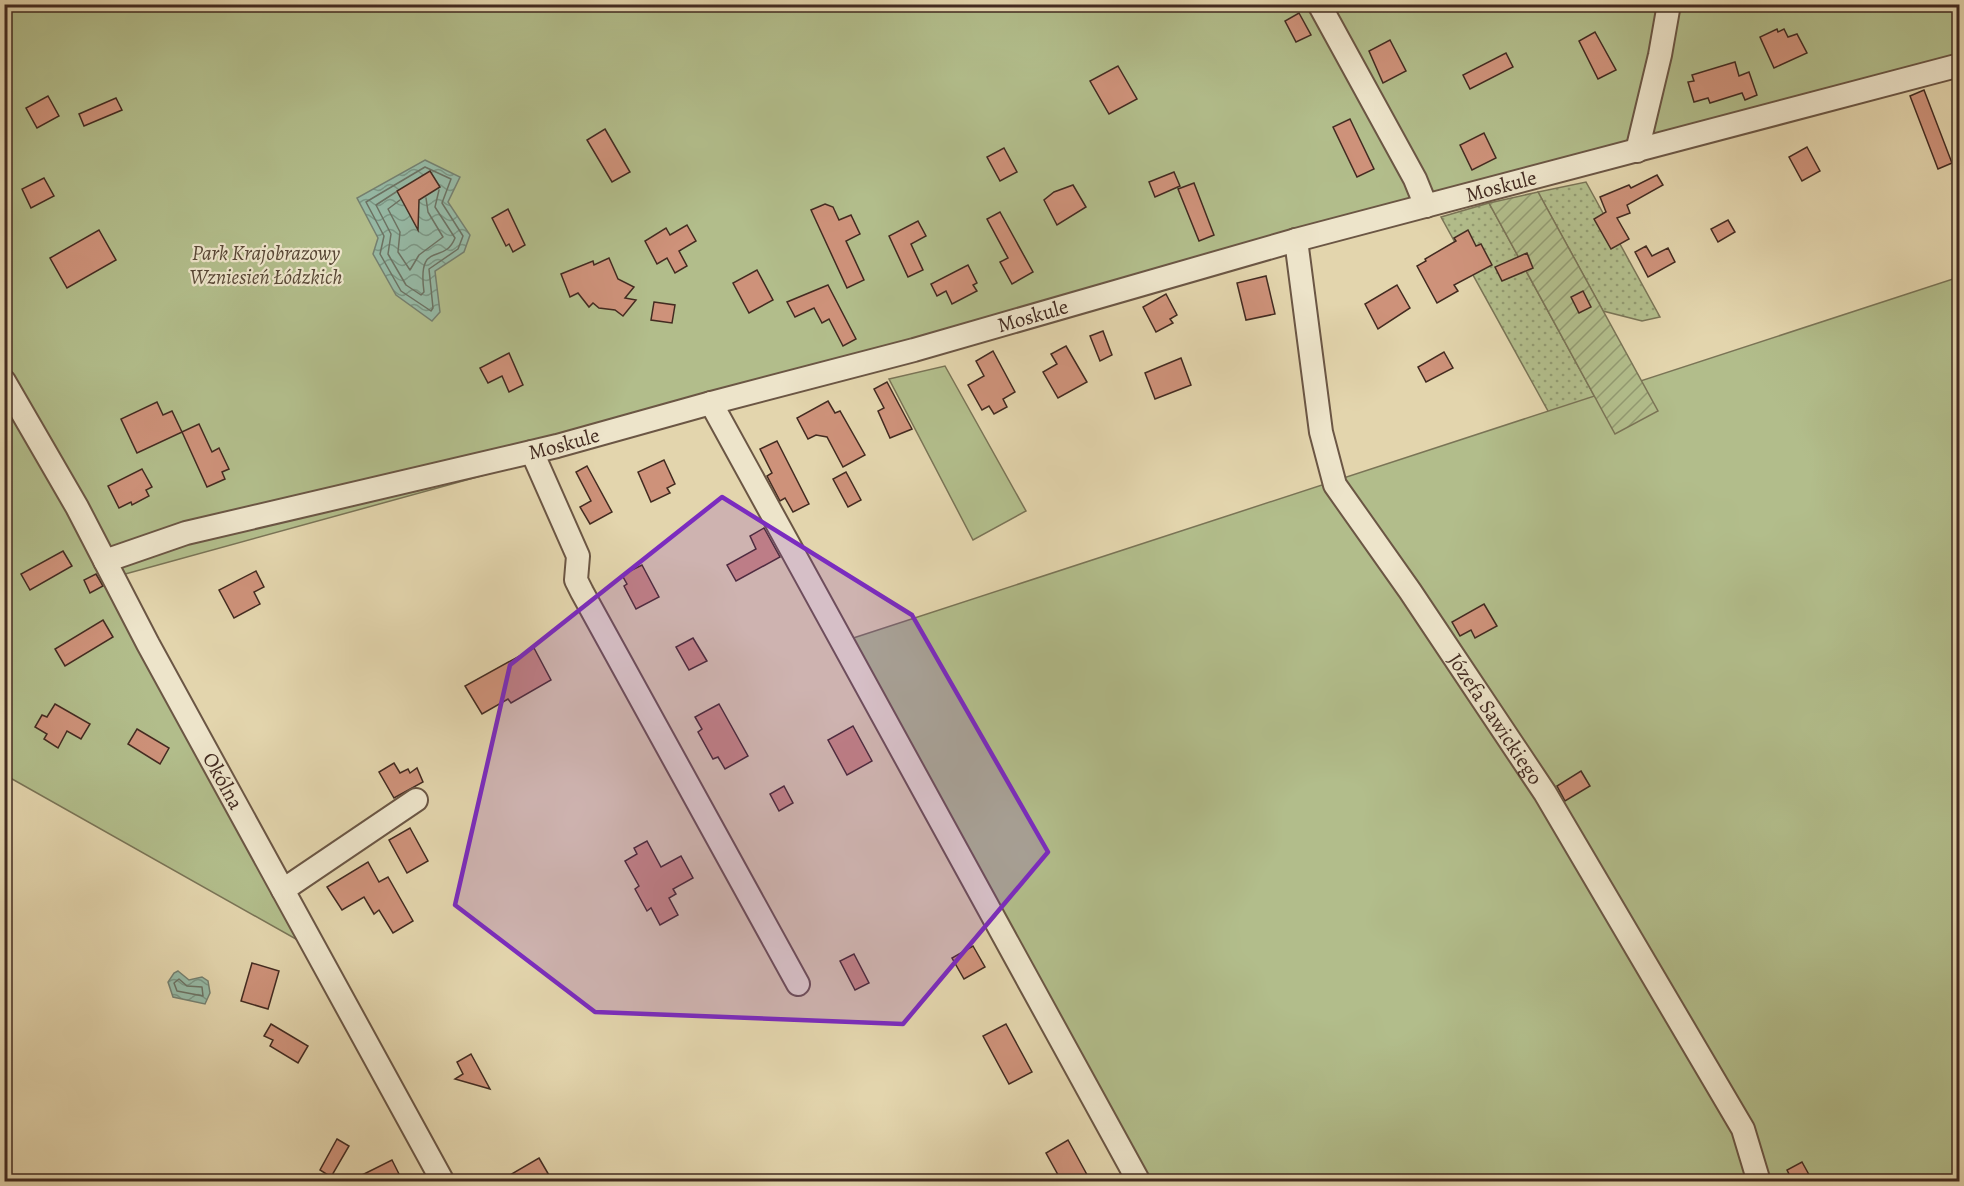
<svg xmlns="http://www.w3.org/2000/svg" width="1964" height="1186" font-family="Alegreya,serif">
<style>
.grass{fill:url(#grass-dots);stroke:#7a7456;stroke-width:1.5}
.park{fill:#b2bd8b;stroke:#7a7456;stroke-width:1.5}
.garden{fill:url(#garden-furrows);stroke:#7a7456;stroke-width:1.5}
.water{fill:url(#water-waves);stroke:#758070;stroke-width:1.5}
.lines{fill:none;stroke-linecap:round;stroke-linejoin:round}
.shore{stroke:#6c7263;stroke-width:1.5}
.building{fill:#ce927a;stroke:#432b21;stroke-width:1.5}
.minor-casing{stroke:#6b5644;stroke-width:26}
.minor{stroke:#ede4ca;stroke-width:22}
.marked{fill:#7b2cbf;fill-opacity:0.2;stroke:#7b2cbf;stroke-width:4.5;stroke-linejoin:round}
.labels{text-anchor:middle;stroke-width:4.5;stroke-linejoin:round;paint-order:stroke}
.street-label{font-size:21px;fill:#432b21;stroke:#ede4ca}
.park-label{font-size:21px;font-style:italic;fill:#594836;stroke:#ede4ca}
</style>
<defs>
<pattern id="grass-dots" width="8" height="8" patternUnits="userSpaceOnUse" patternTransform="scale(1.5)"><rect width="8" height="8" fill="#b2bd8b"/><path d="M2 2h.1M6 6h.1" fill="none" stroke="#929a71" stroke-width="1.8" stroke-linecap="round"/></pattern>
<pattern id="garden-furrows" width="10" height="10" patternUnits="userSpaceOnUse" patternTransform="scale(1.5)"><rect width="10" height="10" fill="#b2bd8b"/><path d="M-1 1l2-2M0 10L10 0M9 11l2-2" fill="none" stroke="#929a71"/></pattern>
<pattern id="water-waves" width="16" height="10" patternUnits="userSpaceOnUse" patternTransform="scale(1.5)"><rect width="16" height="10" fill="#96b9a5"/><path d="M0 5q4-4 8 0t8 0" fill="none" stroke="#7c9786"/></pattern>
</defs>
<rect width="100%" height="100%" fill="#e3d5ad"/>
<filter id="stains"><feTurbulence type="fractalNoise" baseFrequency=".00333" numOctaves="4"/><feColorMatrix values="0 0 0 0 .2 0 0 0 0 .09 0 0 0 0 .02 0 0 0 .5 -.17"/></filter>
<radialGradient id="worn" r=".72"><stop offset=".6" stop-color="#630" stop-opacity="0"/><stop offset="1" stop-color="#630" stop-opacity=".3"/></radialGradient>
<g class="grass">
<polygon points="1586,182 1660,317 1642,321 1603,311 1538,192"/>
<polygon points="1489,203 1637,474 1618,538 1441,217"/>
</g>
<g class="park">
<polygon points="5,5 1959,5 1959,69 118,576 326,956 5,775"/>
<polygon points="1959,277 1959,1181 1148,1181 835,644"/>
<polygon points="945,366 1026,511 973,540 889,379"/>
</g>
<polygon class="garden" points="1538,192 1658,411 1615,434 1489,203"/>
<g class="water">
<polygon points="425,160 460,177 448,202 470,235 464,252 435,271 440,312 432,321 396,295 373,254 378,238 357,198"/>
<polygon points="178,971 189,980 202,977 208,981 210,993 205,1004 173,997 168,982 174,973"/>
</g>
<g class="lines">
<g class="shore">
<polygon points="425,167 451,179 442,203 463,236 458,249 429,269 433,308 431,311 401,291 380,254 384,236 366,202"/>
<path d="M396 192 376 205 391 234 388 254 406 285 421 295 424 292C417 239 444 266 455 238L435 207 439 190"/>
<polyline points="400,200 388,209 400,232 398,252 410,270 419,255 443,237 428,212 426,198"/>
<polygon points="179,979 187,986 202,987 203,996 177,991 174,983"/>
</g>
</g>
<g class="building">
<polygon points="1299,13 1311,35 1296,42 1285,21"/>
<polygon points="1777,29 1778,32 1784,29 1788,37 1797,34 1807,53 1774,68 1760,37"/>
<polygon points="1595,32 1616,70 1598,79 1579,41"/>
<polygon points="1390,40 1406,71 1383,83 1369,51"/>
<polygon points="1506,53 1513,67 1470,89 1463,75"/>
<polygon points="1735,62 1739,76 1749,72 1757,95 1745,100 1742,93 1710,103 1708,98 1694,102 1688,82 1694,81 1692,75"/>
<polygon points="1118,66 1137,99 1109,114 1090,81"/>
<polygon points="1924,90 1952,163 1938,169 1910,96"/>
<polygon points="48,96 59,116 37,128 26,108"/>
<polygon points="116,98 122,110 84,126 79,114"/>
<polygon points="1350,119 1374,169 1357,177 1333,127"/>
<polygon points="605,129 630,172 612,182 587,140"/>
<polygon points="1484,133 1496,158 1472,170 1460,145"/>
<polygon points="1807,147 1820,171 1802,181 1789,157"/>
<polygon points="1004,148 1017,172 1000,181 987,157"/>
<polygon points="430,171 440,187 419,200 418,230 397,191"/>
<polygon points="1174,172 1180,186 1155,197 1149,182"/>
<polygon points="1657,175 1663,185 1627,205 1630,213 1617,218 1629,239 1611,249 1594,219 1606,212 1600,197 1629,185 1631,188"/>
<polygon points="44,178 54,196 31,208 22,189"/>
<polygon points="1194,183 1214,235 1199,241 1178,189"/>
<polygon points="1073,185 1086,207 1057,225 1044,200 1054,192"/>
<polygon points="825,204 833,207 839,220 851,215 860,234 846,241 864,280 847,288 811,210"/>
<polygon points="508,209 525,245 513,252 509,244 506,246 492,218"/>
<polygon points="1000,212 1033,272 1012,284 1000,262 1008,258 987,219"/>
<polygon points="1728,220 1735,232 1718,242 1711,229"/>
<polygon points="918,221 926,236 911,244 923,270 908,277 889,236"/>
<polygon points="687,225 696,241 679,251 687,266 675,273 667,258 657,264 645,241 666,228 670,235"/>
<polygon points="99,230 116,260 67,288 50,258"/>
<polygon points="1468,230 1476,246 1481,244 1492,265 1454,285 1458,291 1437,303 1417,266 1426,261 1425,259 1456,241 1454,238"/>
<polygon points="1646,246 1652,256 1668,248 1675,262 1648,277 1635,252"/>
<polygon points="1527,253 1533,268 1502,281 1495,267"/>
<polygon points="609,258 618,279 634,287 625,298 636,300 623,316 615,310 599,308 593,303 589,307 578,293 570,297 561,274 593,261 594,265"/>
<polygon points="968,265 977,283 973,285 977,291 952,304 946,291 937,296 931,284"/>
<polygon points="757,270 773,300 749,313 733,283"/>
<polygon points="1266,276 1275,314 1246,320 1237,283"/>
<polygon points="828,285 856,339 843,346 829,319 822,323 814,308 795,317 787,302"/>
<polygon points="1397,285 1410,308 1378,329 1365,304"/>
<polygon points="1583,291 1591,307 1579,313 1571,297"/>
<polygon points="1166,294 1177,315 1170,319 1173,323 1156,332 1143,307"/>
<polygon points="654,302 675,305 672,323 651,320"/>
<polygon points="1103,331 1112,355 1100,361 1090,336"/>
<polygon points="1066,346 1087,382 1058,398 1043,372 1057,364 1051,354"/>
<polygon points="993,351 1015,392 1003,399 1007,407 994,414 989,406 982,410 968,385 984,376 976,361"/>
<polygon points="1444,352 1453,368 1426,382 1418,367"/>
<polygon points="509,353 523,385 509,392 502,376 488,383 480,368"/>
<polygon points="1181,358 1191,385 1155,399 1145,373"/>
<polygon points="887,382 912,429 890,438 878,411 884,408 874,389"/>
<polygon points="828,401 835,413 840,411 865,455 843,467 827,437 816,435 808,439 797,418"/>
<polygon points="157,402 163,415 172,411 182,432 199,424 212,452 219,448 229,469 222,472 225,479 207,487 182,432 137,453 121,419"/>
<polygon points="777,441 809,504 793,512 785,498 780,501 767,476 772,473 760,449"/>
<polygon points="664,460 675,484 667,488 670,493 651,502 638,472"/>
<polygon points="587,466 612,512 590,524 580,507 591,501 576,472"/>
<polygon points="142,469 152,487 146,490 149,496 132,505 131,502 119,508 108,486"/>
<polygon points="846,472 861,500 848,507 833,479"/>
<polygon points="764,528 780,557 736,581 727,565 756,549 750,536"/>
<polygon points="63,551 72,566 30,590 21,574"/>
<polygon points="642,565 659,597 636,609 624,586 627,584 622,575"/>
<polygon points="256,571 264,587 254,592 260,604 234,618 219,590"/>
<polygon points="96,574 103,586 90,593 84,580"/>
<polygon points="1484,604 1497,626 1475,638 1471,630 1460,636 1452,622"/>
<polygon points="103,620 113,637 65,666 55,649"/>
<polygon points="693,638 707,661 689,670 676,647"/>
<polygon points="534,648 551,680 511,703 508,699 482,714 465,686"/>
<polygon points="55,704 90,724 81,739 67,731 58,748 44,739 47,734 35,727 42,715 47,717"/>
<polygon points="719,704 748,756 725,769 718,757 713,759 698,732 702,729 695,717"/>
<polygon points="853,726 872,761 847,775 828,740"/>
<polygon points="137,729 169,748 160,764 128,744"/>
<polygon points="394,763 400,773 408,769 410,773 417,768 423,782 394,798 379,772"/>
<polygon points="1581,771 1590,786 1565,801 1557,786"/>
<polygon points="784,786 793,803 779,811 770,794"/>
<polygon points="410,828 428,861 407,873 389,840"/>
<polygon points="647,841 661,867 681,856 693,878 673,889 676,894 669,898 678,915 660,925 651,908 647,911 635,889 639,886 625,861 637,854 634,848"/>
<polygon points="368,862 379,882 388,877 413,921 393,933 379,910 374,914 364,897 342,910 327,887"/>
<polygon points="973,946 985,967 964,979 952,958"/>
<polygon points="854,954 869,983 855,990 840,961"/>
<polygon points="252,963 279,971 268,1009 241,1001"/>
<polygon points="271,1024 308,1046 298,1063 270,1046 273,1040 264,1036"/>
<polygon points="1006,1024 1032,1072 1009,1084 983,1036"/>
<polygon points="471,1054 490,1089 455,1079 463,1074 457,1062"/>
<polygon points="337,1139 349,1146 331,1177 320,1170"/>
<polygon points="1068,1140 1091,1182 1062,1182 1046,1153"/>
<polygon points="539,1158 553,1182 498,1182"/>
<polygon points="392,1160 403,1182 348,1182"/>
<polygon points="1802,1162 1813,1182 1793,1182 1787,1170"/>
</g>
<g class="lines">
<g class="minor-casing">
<g id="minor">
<polyline points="1319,4 1415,179 1426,206"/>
<polyline points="1637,151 1660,55 1669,4"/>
<path id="s1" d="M1296 240 1321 432 1335 485 1410 591 1545 793 1743 1129 1759 1182"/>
<path id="s2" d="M4 381 77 507 148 644 443 1182"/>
<polyline points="711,403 1139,1182"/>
<polyline points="532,452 578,556 576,580 582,592 798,984"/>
<path id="s3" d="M105 561 186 533 557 446 711 403 914 350 1296 240 1960 65"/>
<polyline points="283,890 416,800"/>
</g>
</g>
<use href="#minor" class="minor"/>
</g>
<path class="marked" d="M722 497 912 615 1048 852 903 1024 595 1012 455 905 510 665Z"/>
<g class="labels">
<g class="street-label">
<text dy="7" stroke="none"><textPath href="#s3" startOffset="1446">Moskule</textPath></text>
<text dy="7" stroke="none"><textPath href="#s3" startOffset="960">Moskule</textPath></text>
<text dy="7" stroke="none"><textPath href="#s3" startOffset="474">Moskule</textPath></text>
<text dy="7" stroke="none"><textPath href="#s1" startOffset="532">Józefa Sawickiego</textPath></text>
<text dy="7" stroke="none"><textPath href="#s2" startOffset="456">Okólna</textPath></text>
</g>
<g class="park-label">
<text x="266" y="260">Park Krajobrazowy<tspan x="266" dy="24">Wzniesień Łódzkich</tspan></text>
</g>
</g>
<rect width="1964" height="1186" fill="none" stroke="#e3d5ad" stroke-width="24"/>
<rect x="6" y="6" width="1952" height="1174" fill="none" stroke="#432b21" stroke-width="3"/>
<rect x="12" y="12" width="1940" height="1162" fill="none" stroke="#432b21" stroke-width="1.5"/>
<rect width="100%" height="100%" filter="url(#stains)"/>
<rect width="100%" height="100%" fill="url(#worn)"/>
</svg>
